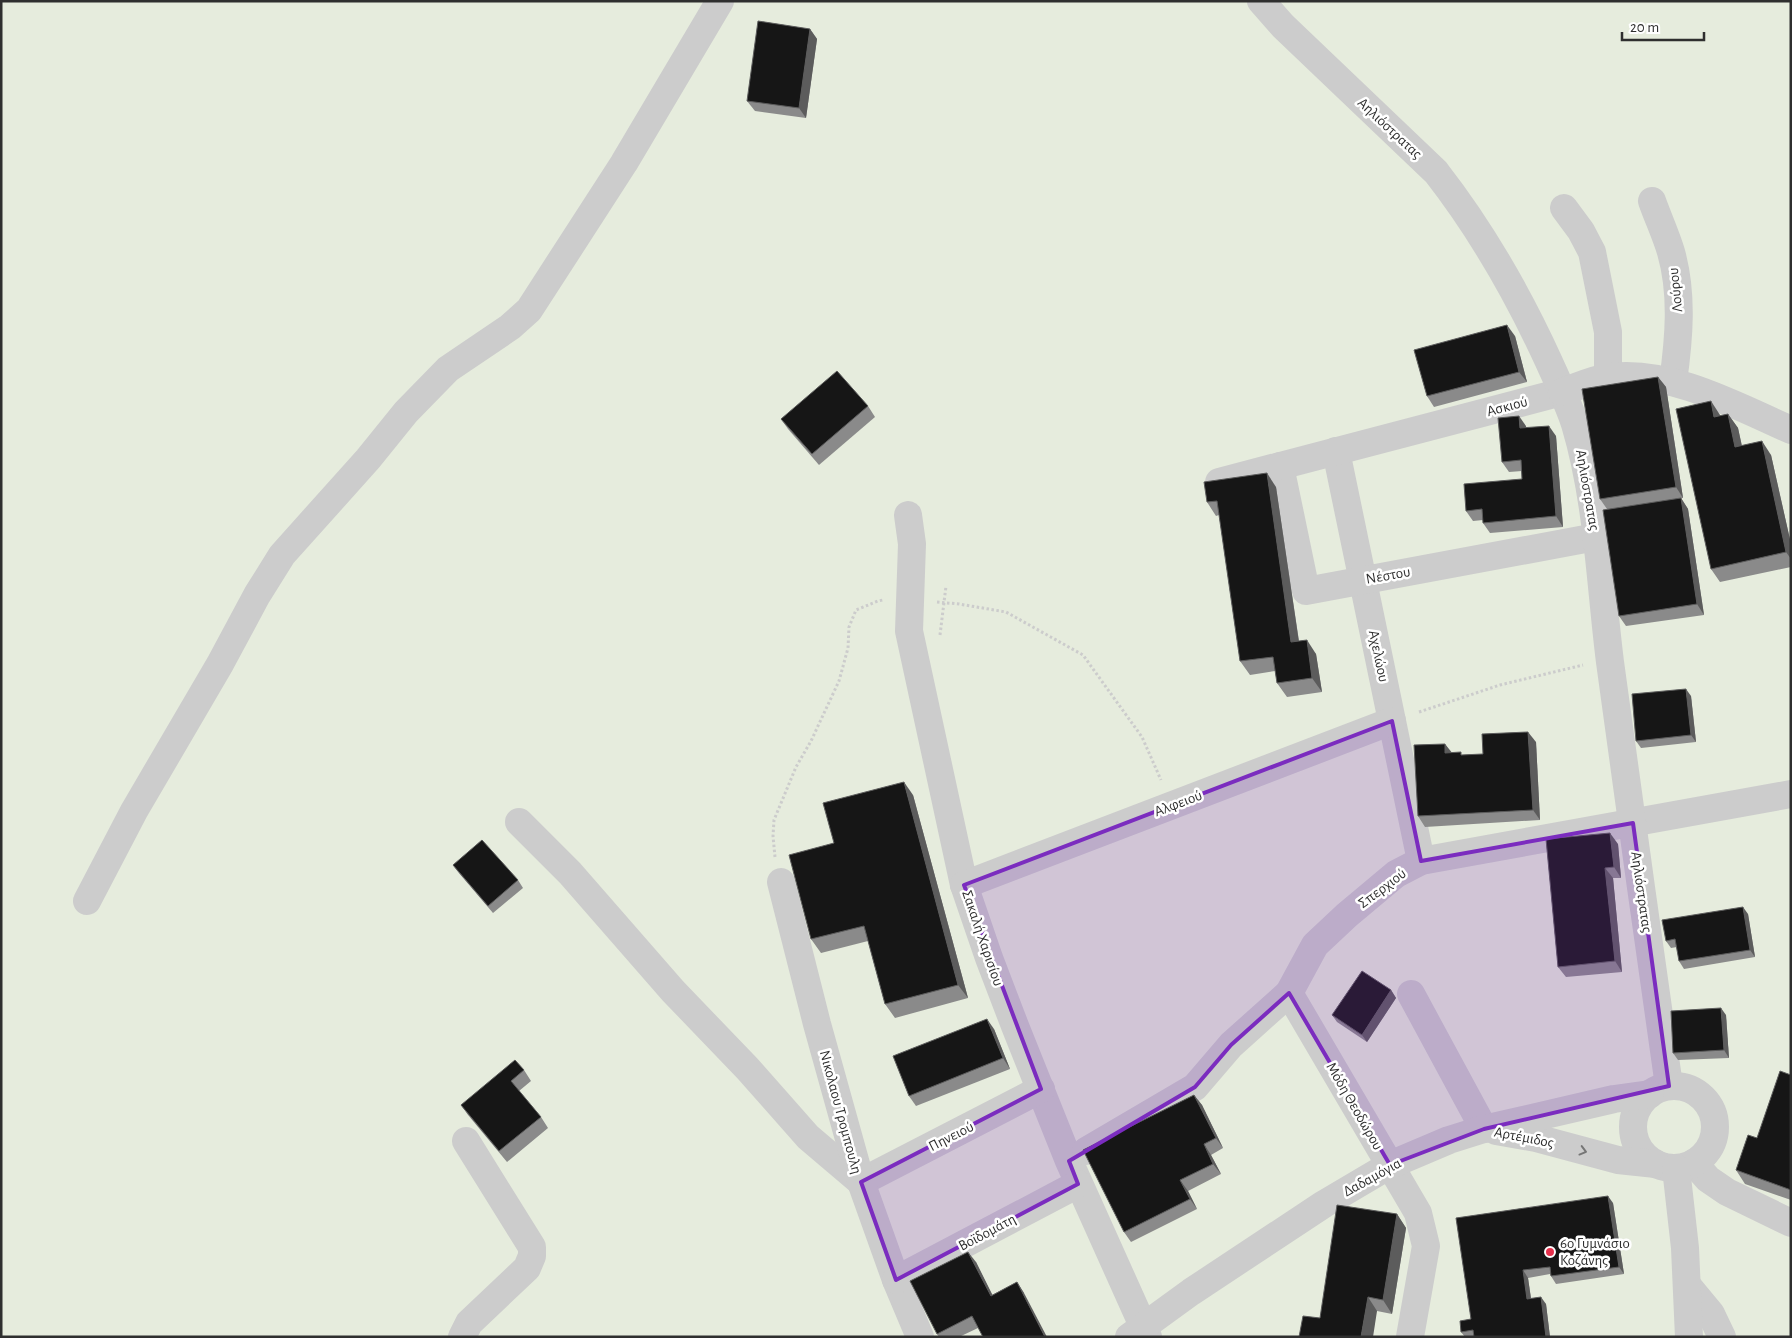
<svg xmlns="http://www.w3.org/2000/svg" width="1792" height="1338" font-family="'Alegreya Sans',sans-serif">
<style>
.green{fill:#e6ecdd}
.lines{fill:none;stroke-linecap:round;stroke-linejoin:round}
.path{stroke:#ccc;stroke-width:3;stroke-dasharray:2.5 2.5;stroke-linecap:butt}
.minor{stroke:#ccc;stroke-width:28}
.tertiary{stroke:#ccc;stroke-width:28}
.wall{fill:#8a8a8a}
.shaded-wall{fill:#5c5c5c}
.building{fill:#161616;stroke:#5c5c5c}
.oneway{stroke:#767676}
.marked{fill:#7b2cbf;fill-opacity:0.2;stroke:#7b2cbf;stroke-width:4;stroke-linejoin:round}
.poi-dot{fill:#e6304c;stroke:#fff;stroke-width:2}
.labels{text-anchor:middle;stroke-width:5;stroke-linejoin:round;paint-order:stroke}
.street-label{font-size:15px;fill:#2f2f2f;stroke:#fff}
.poi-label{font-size:15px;fill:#2f2f2f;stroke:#fff;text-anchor:start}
</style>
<rect width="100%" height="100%" fill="#fff"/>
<rect class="green" x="1" y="1" width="1790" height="1336"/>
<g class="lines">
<g class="path">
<polyline points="937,602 959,604 1006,612 1083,655 1142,737 1161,780"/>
<polyline points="940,635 946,586"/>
<polyline points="1419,712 1500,685 1583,665"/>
<polyline points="775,857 773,836 774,820 796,767 811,741 839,681 848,648 849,627 856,610 878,601 883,600"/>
</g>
<g class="minor">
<path d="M1652 201C1658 218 1666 235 1671 252 1683 294 1679 339 1673 382"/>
<polyline points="1564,208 1581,231 1592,252 1608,332 1608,377"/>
<polyline points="1336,451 1421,861"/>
<polyline points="1280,466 1306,591 1596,537"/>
<polyline points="1219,482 1562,392"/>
<polyline points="908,515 912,544 909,631 964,885 989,958 1015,1026 1069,1161 1148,1337"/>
<polyline points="519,822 570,873 673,991 747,1068 808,1137 861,1182 1041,1089"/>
<polyline points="781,882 817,1024 861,1182 896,1280 920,1337"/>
<polyline points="964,885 1392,721"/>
<polyline points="87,901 134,811 220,664 257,595 282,555 368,459 406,412 448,369 510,327 529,310 624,163 720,1"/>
<polyline points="1289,993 1418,1213 1426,1246 1410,1337"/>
<polyline points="1411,994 1484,1129"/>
<polyline points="1086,1151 1195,1087 1231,1045 1289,993 1315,945 1347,915 1396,874 1421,861 1791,794"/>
<polyline points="1694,1163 1708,1179 1727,1192 1791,1223"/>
<polyline points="896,1280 1078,1184"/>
<polyline points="1687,1285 1711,1314 1722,1337"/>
<polyline points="462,1337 469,1323 527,1268 532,1256 532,1247 466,1141"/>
</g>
<g class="tertiary">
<path d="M1261 1 1283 26 1436 172C1482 231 1518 294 1549 362 1558 382 1568 403 1575 424 1598 501 1600 583 1610 662 1629 803 1649 945 1669 1086"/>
<path d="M1562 392C1577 387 1594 379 1610 377 1669 369 1737 406 1791 430"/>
<circle cx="1674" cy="1127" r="41"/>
<polyline points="1496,1131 1536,1138 1618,1160 1656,1164"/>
<polyline points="1676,1168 1685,1248 1689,1337"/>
<polyline points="1129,1337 1191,1292 1324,1204 1390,1165 1449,1140 1484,1129 1614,1099 1650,1094"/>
</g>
</g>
<g class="wall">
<polygon points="810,29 817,39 806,118 755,111 747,101"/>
<polygon points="1515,336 1527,382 1434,407 1427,396"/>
<polygon points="1658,377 1666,387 1683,498 1681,498 1688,509 1704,615 1626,626 1619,616 1607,509 1600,499"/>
<polygon points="868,406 875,417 819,465 788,429 781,419"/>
<polygon points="1728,414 1738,428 1742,446 1771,455 1791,544 1791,567 1720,582 1711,569 1720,415 1720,416"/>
<polygon points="1526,426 1526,427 1556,436 1563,527 1490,533 1483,523 1483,520 1473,521 1466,511 1522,479 1522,471 1509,472 1502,462"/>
<polygon points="1276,487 1299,641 1316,654 1322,692 1287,697 1277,683 1275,671 1250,675 1240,661 1219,515 1216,516 1207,502"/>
<polygon points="1691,696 1696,742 1641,748 1636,741"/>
<polygon points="1536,742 1540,820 1425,827 1418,816 1445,744 1451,753 1462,755 1483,754"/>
<polygon points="913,795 968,998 895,1018 885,1004 868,941 821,953 811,939 834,843"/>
<polygon points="1546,839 1618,844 1621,878 1613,878 1622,972 1566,977 1558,967"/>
<polygon points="453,865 518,880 523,888 493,913 458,872"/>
<polygon points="1748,914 1755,957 1684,969 1679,961 1677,947 1671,948 1666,941"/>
<polygon points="1391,990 1396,998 1367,1042 1337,1022 1332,1015"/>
<polygon points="1726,1015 1729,1058 1678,1060 1673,1053"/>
<polygon points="994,1029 1010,1069 916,1106 909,1096"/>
<polygon points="524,1070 531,1081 519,1091 541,1117 548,1128 507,1162 468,1115 461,1105"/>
<polygon points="1791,1075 1791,1200 1745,1184 1736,1170 1757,1138"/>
<polygon points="1194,1095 1202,1105 1223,1148 1211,1155 1221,1174 1188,1191 1197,1209 1131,1242 1124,1232"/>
<polygon points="1613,1203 1624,1274 1556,1284 1551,1276 1550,1274 1528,1278 1531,1298 1546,1304 1550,1337 1465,1337 1461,1332 1471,1319 1456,1218"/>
<polygon points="1397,1214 1406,1228 1392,1314 1377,1311 1320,1318"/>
<polygon points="976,1262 992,1295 1017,1282 1024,1293 978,1328 959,1337 939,1337 937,1334"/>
</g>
<g class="shaded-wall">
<polygon points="810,29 817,39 806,118 799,108"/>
<polygon points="1507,325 1515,336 1527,382 1519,372"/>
<polygon points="1658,377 1666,387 1683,498 1676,487"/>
<polygon points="1711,401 1720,415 1724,431 1714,417"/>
<polygon points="1728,414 1738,428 1745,461 1735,447"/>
<polygon points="1519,416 1526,426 1527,438 1520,428"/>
<polygon points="1549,426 1556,436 1563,527 1556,516"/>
<polygon points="1762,441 1771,455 1791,544 1791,559 1786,552"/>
<polygon points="1267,473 1276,487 1301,656 1291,642"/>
<polygon points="1681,498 1688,509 1704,615 1697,604"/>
<polygon points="1307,640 1316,654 1322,692 1312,678"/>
<polygon points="1686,689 1691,696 1696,742 1691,735"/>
<polygon points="1528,732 1536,742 1540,820 1533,810"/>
<polygon points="1445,744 1453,754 1445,753"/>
<polygon points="904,782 913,795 968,998 958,985"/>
<polygon points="1610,833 1618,844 1621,878 1614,867"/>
<polygon points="1605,868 1613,878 1622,972 1615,961"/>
<polygon points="1743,907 1748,914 1755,957 1750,950"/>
<polygon points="1391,990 1396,998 1367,1042 1362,1035"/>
<polygon points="1721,1008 1726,1015 1729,1058 1724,1050"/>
<polygon points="987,1019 994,1029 1010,1069 1003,1058"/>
<polygon points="1194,1095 1202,1105 1223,1148 1216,1138"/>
<polygon points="1204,1144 1211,1155 1221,1174 1213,1164"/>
<polygon points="1180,1180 1188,1191 1197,1209 1190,1199"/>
<polygon points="1608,1196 1613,1203 1624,1274 1619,1267"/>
<polygon points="1397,1214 1406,1228 1392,1314 1383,1300"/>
<polygon points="968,1252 976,1262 998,1306 991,1296"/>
<polygon points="1523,1270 1528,1278 1532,1306 1527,1299"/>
<polygon points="1017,1282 1024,1293 1047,1337 1045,1337"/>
<polygon points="1368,1297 1377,1311 1373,1337 1361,1337"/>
<polygon points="1541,1297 1546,1304 1550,1337 1546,1337"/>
</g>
<g class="building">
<polygon points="758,21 810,29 799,108 747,101"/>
<polygon points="1507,325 1519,372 1427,396 1414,350"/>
<polygon points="837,371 868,406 812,454 781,419"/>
<polygon points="1658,377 1676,487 1600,499 1582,389"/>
<polygon points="1711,401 1714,417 1728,414 1735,447 1762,441 1786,552 1711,569 1676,409"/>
<polygon points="1519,416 1520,428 1549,426 1556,516 1483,523 1482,509 1466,511 1464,484 1522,479 1521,460 1502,462 1498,418"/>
<polygon points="1267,473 1291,642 1307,640 1312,678 1277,683 1273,657 1240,661 1217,501 1207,502 1204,482"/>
<polygon points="1681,498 1697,604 1619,616 1603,510"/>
<polygon points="1686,689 1691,735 1636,741 1632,694"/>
<polygon points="1528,732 1533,810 1418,816 1414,745 1445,744 1445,753 1461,752 1461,755 1483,754 1482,734"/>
<polygon points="904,782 958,985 885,1004 864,926 811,939 789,855 834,843 823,803"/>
<polygon points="1610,833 1614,867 1605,868 1615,961 1558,967 1546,839"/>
<polygon points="482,840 518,880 488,906 453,865"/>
<polygon points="1743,907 1750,950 1679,961 1675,939 1666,941 1662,920"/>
<polygon points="1362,971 1391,990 1362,1035 1332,1015"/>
<polygon points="1721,1008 1724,1050 1673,1053 1671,1011"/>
<polygon points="987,1019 1003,1058 909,1096 893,1056"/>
<polygon points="515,1060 524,1070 511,1081 541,1117 499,1151 461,1105"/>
<polygon points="1780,1071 1791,1075 1791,1190 1736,1170 1748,1135 1757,1138"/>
<polygon points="1194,1095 1216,1138 1204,1144 1213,1164 1180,1180 1190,1199 1124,1232 1083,1150"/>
<polygon points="1608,1196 1619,1267 1551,1276 1550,1267 1523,1270 1527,1299 1541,1297 1546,1337 1474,1337 1473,1330 1461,1332 1460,1321 1471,1319 1456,1218"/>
<polygon points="1337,1205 1397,1214 1383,1300 1368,1297 1361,1337 1299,1337 1303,1316 1320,1318"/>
<polygon points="968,1252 991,1296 1017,1282 1045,1337 983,1337 972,1316 937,1334 910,1281"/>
</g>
<defs><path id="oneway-chevron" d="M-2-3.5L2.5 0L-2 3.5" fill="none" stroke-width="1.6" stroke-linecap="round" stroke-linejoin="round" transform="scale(1.25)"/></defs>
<use class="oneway" href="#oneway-chevron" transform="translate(1583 1151) rotate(15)"/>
<path class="marked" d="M1392 721 1421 861 1633 823 1669 1086 1484 1129 1390 1165 1289 993 1231 1045 1195 1087 1069 1161 1078 1184 896 1280 861 1182 1041 1089 964 885Z"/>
<circle class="poi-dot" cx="1550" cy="1252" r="5"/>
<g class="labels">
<g class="street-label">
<text transform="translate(1390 128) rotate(43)" y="5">Αηλιόστρατας</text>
<text transform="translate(1675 290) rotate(-96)" y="5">Λούρου</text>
<text transform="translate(1507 406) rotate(-15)" y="5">Ασκιού</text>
<text transform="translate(1588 490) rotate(80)" y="5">Αηλιόστρατας</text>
<text transform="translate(1388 575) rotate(-10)" y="5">Νέστου</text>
<text transform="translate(1379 656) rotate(78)" y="5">Αχελώου</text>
<text transform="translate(1178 803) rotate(-21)" y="5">Αλφειού</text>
<text transform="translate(1382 888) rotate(-37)" y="5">Σπερχιού</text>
<text transform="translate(1642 892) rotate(82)" y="5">Αηλιόστρατας</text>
<text transform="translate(983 938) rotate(71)" y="5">Σακαλή Χαρισίου</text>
<text transform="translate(1355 1106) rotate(60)" y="5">Μόδη Θεοδώρου</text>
<text transform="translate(841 1112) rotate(75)" y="5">Νικολαου Τρομπουλη</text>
<text transform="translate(951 1136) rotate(-27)" y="5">Πηνειού</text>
<text transform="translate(1524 1137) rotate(11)" y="5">Αρτέμιδος</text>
<text transform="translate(1372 1177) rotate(-29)" y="5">Δαδαμόγια</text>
<text transform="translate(987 1232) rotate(-28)" y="5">Βοϊδομάτη</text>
</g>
<g class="poi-label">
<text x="1560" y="1248">6ο Γυμνάσιο<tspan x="1560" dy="17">Κοζάνης</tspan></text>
</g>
</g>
<rect width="1792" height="1338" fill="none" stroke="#2f2f2f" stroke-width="5"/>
<path d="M1622 32v8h82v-8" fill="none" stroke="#2f2f2f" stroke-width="2.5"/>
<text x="1630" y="32" font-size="15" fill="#2f2f2f" stroke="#ffffff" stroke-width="4" paint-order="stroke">20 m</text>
</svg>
